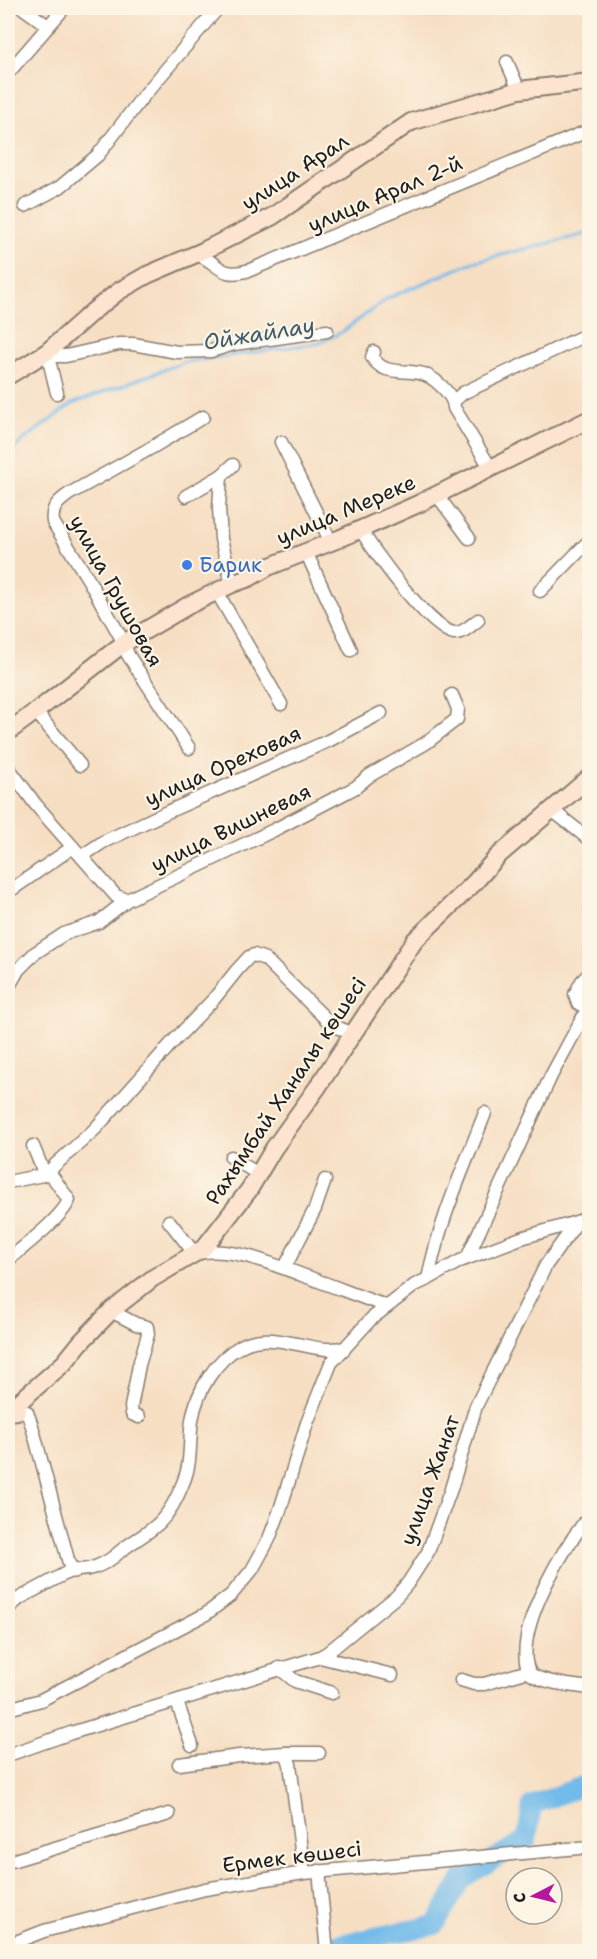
<svg xmlns="http://www.w3.org/2000/svg" width="597" height="1959" font-family="'Shantell Sans',sans-serif">
<style>
.lines{fill:none;stroke-linecap:round;stroke-linejoin:round}
.stream{stroke:#72baea;stroke-width:3}
.river{stroke:#72baea;stroke-width:20}
.street-casing{stroke:#897d70;stroke-width:15}
.secondary-casing{stroke:#897d70;stroke-width:20}
.street{stroke:#fff;stroke-width:12}
.secondary{stroke:#fde4d1;stroke-width:16}
.shop-dot{fill:#3f7fe0;stroke:#fcf5e5;stroke-width:2}
.labels{text-anchor:middle;stroke-width:4.5;stroke-linejoin:round;paint-order:stroke}
.street-label{font-size:21px;fill:#1c1c1c;stroke:#fcf5e5}
.shop-label{font-size:21px;fill:#366cbe;stroke:#fcf5e5;text-anchor:start}
.water-label{font-size:22px;font-style:italic;fill:#3e5b6e;stroke:#fcf5e5}
</style>
<rect width="100%" height="100%" fill="#fcf5e5"/>
<filter id="ink" filterUnits="userSpaceOnUse"><feTurbulence type="fractalNoise" baseFrequency=".0167" numOctaves="2"/><feDisplacementMap in="SourceGraphic" scale="12" xChannelSelector="R" yChannelSelector="G"/><feConvolveMatrix kernelMatrix="1 2 1 2 8 2 1 2 1" color-interpolation-filters="sRGB"/></filter>
<filter id="wash" filterUnits="userSpaceOnUse"><feTurbulence type="fractalNoise" baseFrequency=".008" numOctaves="4" result="noise"/><feDisplacementMap in="SourceGraphic" scale="24" xChannelSelector="R" yChannelSelector="G"/><feGaussianBlur stdDeviation="1.35" result="paint"/><feColorMatrix in="noise" values="0 0 0 0 0 0 0 0 0 0 0 0 0 0 0 0 0 1.4 0 .05"/><feComposite in="paint" operator="in"/></filter>
<g filter="url(#wash)">
<rect width="100%" height="100%" fill="#f6dec3"/>
<g class="lines">
<polyline class="stream" points="8,455 21,442 72,404 185,362 320,343 342,332 388,298 473,262 590,233"/>
<polyline class="river" points="335,1945 435,1925 463,1878 527,1839 532,1805 590,1783"/>
</g>
</g>
<g filter="url(#ink)">
<g class="lines">
<g class="street-casing">
<g id="street">
<polyline points="23,8 48,26"/>
<polyline points="507,62 519,90"/>
<polyline points="8,73 64,8"/>
<polyline points="25,206 60,187 98,155 141,99 218,8"/>
<path d="M197 254C221 264 219 279 250 270L590 130"/>
<polyline points="47,352 54,356 66,356 119,344 133,344 177,352 211,351 234,344 327,331"/>
<polyline points="47,352 57,393"/>
<path d="M374 352 372 357C384 376 401 369 419 373 433 375 454 395 454 408L490 467"/>
<polyline points="454,401 463,393 590,333"/>
<polyline points="281,442 331,542"/>
<polyline points="437,495 469,538"/>
<polyline points="186,496 221,476"/>
<path d="M361 530C373 551 431 630 454 633 463 634 471 625 478 620"/>
<polyline points="306,552 351,650"/>
<polyline points="232,584 221,539 219,508 221,476 233,465"/>
<polyline points="540,591 590,540"/>
<polyline points="217,592 281,704"/>
<polyline points="36,712 80,765"/>
<path d="M189 748 128 655 124 643 88 579 53 522C51 507 58 502 69 494L151 448 203 417"/>
<polyline points="8,767 36,805 116,896 127,900"/>
<polyline points="552,810 590,840"/>
<polyline points="82,856 103,842 165,813 328,741 381,713"/>
<polyline points="8,892 73,847"/>
<polyline points="8,988 18,970 35,953 64,934 99,922 127,900 274,830 343,794 356,787 369,776 426,743 457,719 458,709 452,695"/>
<polyline points="587,1008 578,1003 575,994 582,981 590,973"/>
<polyline points="231,1157 258,1174"/>
<polyline points="8,1182 48,1174 54,1166 95,1129 170,1045 213,1000 237,970 249,957 254,955 265,959 332,1025 353,1034"/>
<polyline points="169,1221 195,1254"/>
<path d="M198 1253C231 1246 272 1264 302 1275 330 1285 358 1296 386 1306"/>
<polyline points="467,1258 551,1076 590,1004"/>
<path d="M8 1260C23 1247 62 1218 69 1200L52 1176 42 1168 33 1146"/>
<polyline points="285,1267 315,1209 325,1180"/>
<path d="M428 1279C439 1221 464 1168 485 1113"/>
<polyline points="111,1311 136,1324 147,1327 148,1334 139,1365 131,1407 132,1414 139,1417"/>
<path d="M17 1411 27 1412 32 1426 70 1567C84 1575 105 1564 116 1555 129 1543 147 1535 160 1522 170 1512 178 1496 183 1483 192 1463 189 1441 192 1420 197 1391 215 1360 241 1346 267 1331 298 1347 326 1349 332 1349 338 1348 344 1349"/>
<path d="M590 1516C563 1547 520 1620 526 1662 527 1666 528 1671 531 1674 543 1683 575 1686 590 1688"/>
<polyline points="8,1608 20,1598 68,1572 76,1571"/>
<polyline points="320,1657 392,1675"/>
<polyline points="279,1668 295,1681 332,1693"/>
<polyline points="461,1680 474,1684 484,1684 529,1671"/>
<polyline points="177,1702 192,1745"/>
<polyline points="8,1709 41,1700 206,1614 231,1595 252,1570 269,1539 280,1510 307,1423 331,1363 371,1319 415,1285 428,1279 460,1261 521,1238 577,1222 590,1216"/>
<polyline points="286,1753 319,1753"/>
<polyline points="8,1755 71,1733 320,1657 327,1653 397,1596 408,1583 428,1552 451,1489 476,1406 546,1265 577,1222"/>
<polyline points="179,1764 239,1756 286,1753 290,1764 304,1873"/>
<polyline points="8,1862 169,1814"/>
<polyline points="319,1871 327,1952"/>
<polyline points="8,1945 44,1931 205,1889 304,1873 590,1847"/>
</g>
</g>
<g class="secondary-casing">
<g id="secondary">
<polyline points="8,376 47,352 92,312 119,291 147,275 203,251 273,216 411,122 519,90 590,82"/>
<polyline points="8,732 47,703 124,643 189,605 232,584 249,578 268,567 341,538 418,504 590,419"/>
<polyline points="8,1412 17,1411 18,1403 64,1363 81,1342 111,1311 153,1278 204,1248 249,1190 274,1148 317,1088 415,940 474,883 498,856 590,777"/>
</g>
</g>
<use href="#street" class="street"/>
<use href="#secondary" class="secondary"/>
</g>
</g>
<circle class="shop-dot" cx="187" cy="565" r="6"/>
<g class="labels">
<g class="street-label">
<text transform="translate(295 172) rotate(-33)" y="7">улица Арал</text>
<text transform="translate(385 194) rotate(-23)" y="7">улица Арал 2-й</text>
<text transform="translate(346 510) rotate(-23)" y="7">улица Мереке</text>
<text transform="translate(116 591) rotate(61)" y="7">улица Грушовая</text>
<text transform="translate(223 766) rotate(-24)" y="7">улица Ореховая</text>
<text transform="translate(231 828) rotate(-26)" y="7">улица Вишневая</text>
<text transform="translate(286 1091) rotate(-56)" y="7">Рахымбай Ханалы көшесі</text>
<text transform="translate(430 1480) rotate(-70)" y="7">улица Жанат</text>
<text transform="translate(292 1857) rotate(-7)" y="7">Ермек көшесі</text>
</g>
<g class="shop-label">
<text x="199" y="572">Барик</text>
</g>
<g class="water-label">
<text transform="translate(259 333) rotate(-9)" y="8">Ойжайлау</text>
</g>
</g>
<rect width="597" height="1959" fill="none" stroke="#fcf5e5" stroke-width="30"/>
<g transform="translate(534 1896) rotate(263)"><circle r="28" fill="#fcf5e5" stroke="#a29e95" stroke-width="1.5"/>
<path d="M0-4.5L10 22L0 15L-10 22Z" fill="#b5179e"/>
<text y="-9" font-size="16" font-weight="bold" text-anchor="middle" fill="#1c1c1c">С</text>
</g>
</svg>
